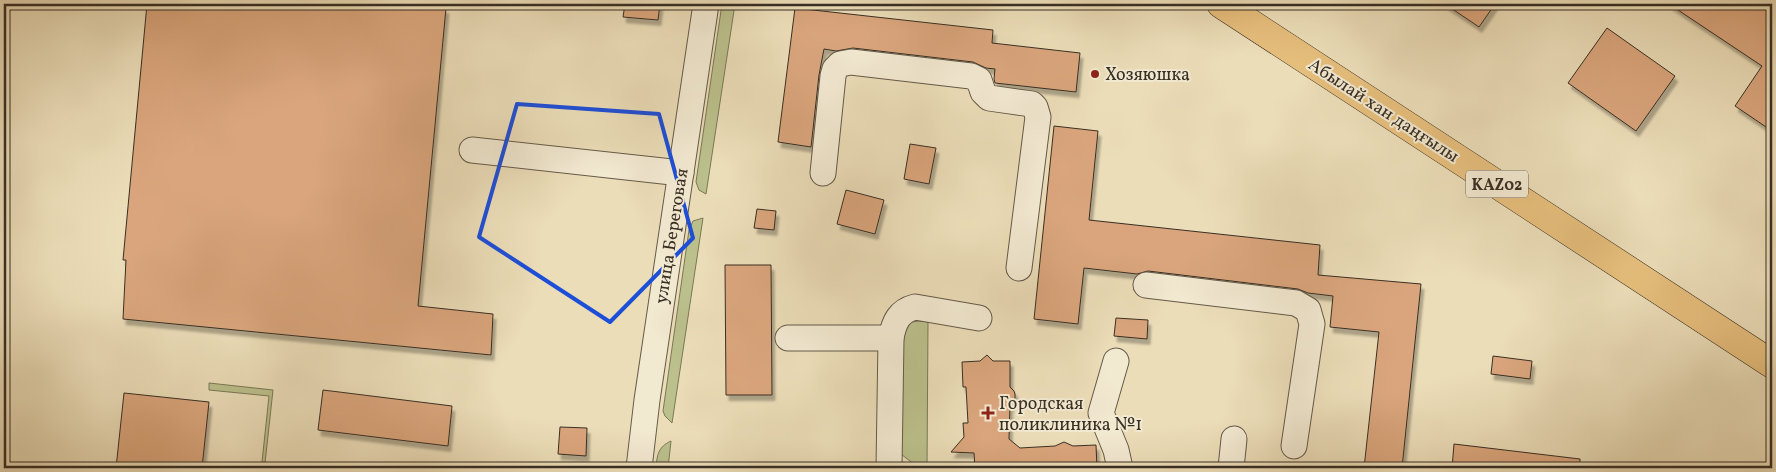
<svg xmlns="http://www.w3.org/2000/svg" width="1776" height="472" font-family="Vollkorn,serif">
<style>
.green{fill:#bbc08c;stroke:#7a7858}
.building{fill:#daa57c;stroke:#382f24;filter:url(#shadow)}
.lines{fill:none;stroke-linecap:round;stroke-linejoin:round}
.minor-casing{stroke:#655a49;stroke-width:27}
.highway-casing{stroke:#382f24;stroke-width:29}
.minor{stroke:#f2e9d1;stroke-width:25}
.highway{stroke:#e6be7c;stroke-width:28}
.marked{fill:none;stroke:#1d4ed8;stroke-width:4;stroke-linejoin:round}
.poi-dot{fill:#8f2418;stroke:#f2e9d1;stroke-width:2}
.labels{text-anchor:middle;stroke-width:4;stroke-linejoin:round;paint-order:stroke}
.shield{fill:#f2e9d1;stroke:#706758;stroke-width:1}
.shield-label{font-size:16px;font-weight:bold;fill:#382f24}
.poi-label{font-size:18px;fill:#382f24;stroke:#f2e9d1;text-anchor:start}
.street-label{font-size:18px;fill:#382f24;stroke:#f2e9d1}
</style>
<defs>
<filter id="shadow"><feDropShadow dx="3" dy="5.5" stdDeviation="1" flood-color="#0004"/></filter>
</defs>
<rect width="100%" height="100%" fill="#ebddb8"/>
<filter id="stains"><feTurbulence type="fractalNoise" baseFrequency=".004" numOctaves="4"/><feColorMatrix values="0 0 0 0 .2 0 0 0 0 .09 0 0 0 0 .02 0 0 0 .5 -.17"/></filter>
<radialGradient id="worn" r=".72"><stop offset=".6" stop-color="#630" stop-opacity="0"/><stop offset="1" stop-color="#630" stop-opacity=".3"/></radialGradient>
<g class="green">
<polygon points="722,4 735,4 706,194 699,190 696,182"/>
<polygon points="703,218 672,423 665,416 663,411 689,230 693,221"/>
<polygon points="919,321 928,322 927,468 919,468 897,451 903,327 912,322"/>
<polygon points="209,383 273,390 265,463 262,462 269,396 209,390"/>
<path d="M671 441 668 468H656C657 455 658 447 671 441Z"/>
</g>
<g class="building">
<polygon points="147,4 398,4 446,8 418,306 493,314 491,355 123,319 126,260 123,260"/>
<polygon points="625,4 660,4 658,20 623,17"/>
<polygon points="1445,4 1495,4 1479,27"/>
<polygon points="1669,4 1772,4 1772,131 1735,106 1762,66"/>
<polygon points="795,8 993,30 992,43 1080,53 1076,92 995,83 994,79 995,69 986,68 973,62 853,48 836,51 824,49 819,75 811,147 778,142"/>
<polygon points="1607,28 1675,76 1636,131 1568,83"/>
<polygon points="1054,126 1098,131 1089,220 1320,245 1318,275 1421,284 1402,468 1364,468 1379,332 1330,327 1333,296 1308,293 1298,289 1148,271 1137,274 1084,268 1078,324 1034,319"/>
<polygon points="910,144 936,148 929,184 904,179"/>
<polygon points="846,190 884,200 875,234 837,224"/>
<polygon points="757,209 776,211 774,230 754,228"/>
<polygon points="725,265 771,265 772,395 726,395"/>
<polygon points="1116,318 1148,320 1147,339 1114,336"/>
<polygon points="987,355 993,361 1010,361 1010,387 1014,391 1015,394 1015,398 1010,406 1009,439 1020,448 1055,446 1064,442 1073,446 1096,445 1097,468 975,468 974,453 951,452 964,437 963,423 968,423 966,387 963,387 962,362 980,361"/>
<polygon points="1493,356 1532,361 1530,379 1491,374"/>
<polygon points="323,390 452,406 448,446 318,430"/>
<polygon points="124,393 209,402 202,468 116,468"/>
<polygon points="560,427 587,428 586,456 558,454"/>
<polygon points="1454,444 1580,459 1580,468 1452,468"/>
</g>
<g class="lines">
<g class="minor-casing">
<g id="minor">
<polyline points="472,150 681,173"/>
<polyline points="823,173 833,76 835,69 840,64 851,62 971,76 979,80 983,92 989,98 1032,104 1035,107 1038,117 1019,268"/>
<polyline points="1146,285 1296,303 1308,310 1312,324 1294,446"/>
<polyline points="788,338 891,338"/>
<polyline points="1116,361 1101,413 1116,450 1120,468"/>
<polyline points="639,468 647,400 706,4"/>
<path d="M889 468 891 338C894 322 899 311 915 307L979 318"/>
<polyline points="1231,468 1234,439"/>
</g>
</g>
<g class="highway-casing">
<polyline id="highway" points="1221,4 1772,364"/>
</g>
<use href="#minor" class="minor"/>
<use href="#highway" class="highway"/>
</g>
<path class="marked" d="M517 104 659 114 693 238 610 322 479 237Z"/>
<g class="poi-dot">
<circle cx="1095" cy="74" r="5"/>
<path d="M985.5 405.5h5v5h5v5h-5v5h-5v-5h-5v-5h5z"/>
</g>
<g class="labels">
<rect class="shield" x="1466" y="170.5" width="62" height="27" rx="4"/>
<g class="shield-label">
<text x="1497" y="190">KАZ02</text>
</g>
<g class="poi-label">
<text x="1105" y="80">Хозяюшка</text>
<text x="999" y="409">Городская<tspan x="999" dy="21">поликлиника №1</tspan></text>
</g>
<g class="street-label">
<text transform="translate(1384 110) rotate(33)" y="6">Абылай хан даңғылы</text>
<text transform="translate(671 236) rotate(-81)" y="6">улица Береговая</text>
</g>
</g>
<rect width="1776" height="472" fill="none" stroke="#ebddb8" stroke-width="20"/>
<rect x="5" y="5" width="1766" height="462" fill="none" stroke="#382f24" stroke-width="2.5"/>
<rect x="10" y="10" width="1756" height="452" fill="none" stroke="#382f24"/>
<rect width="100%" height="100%" filter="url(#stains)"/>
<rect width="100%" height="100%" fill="url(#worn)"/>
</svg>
